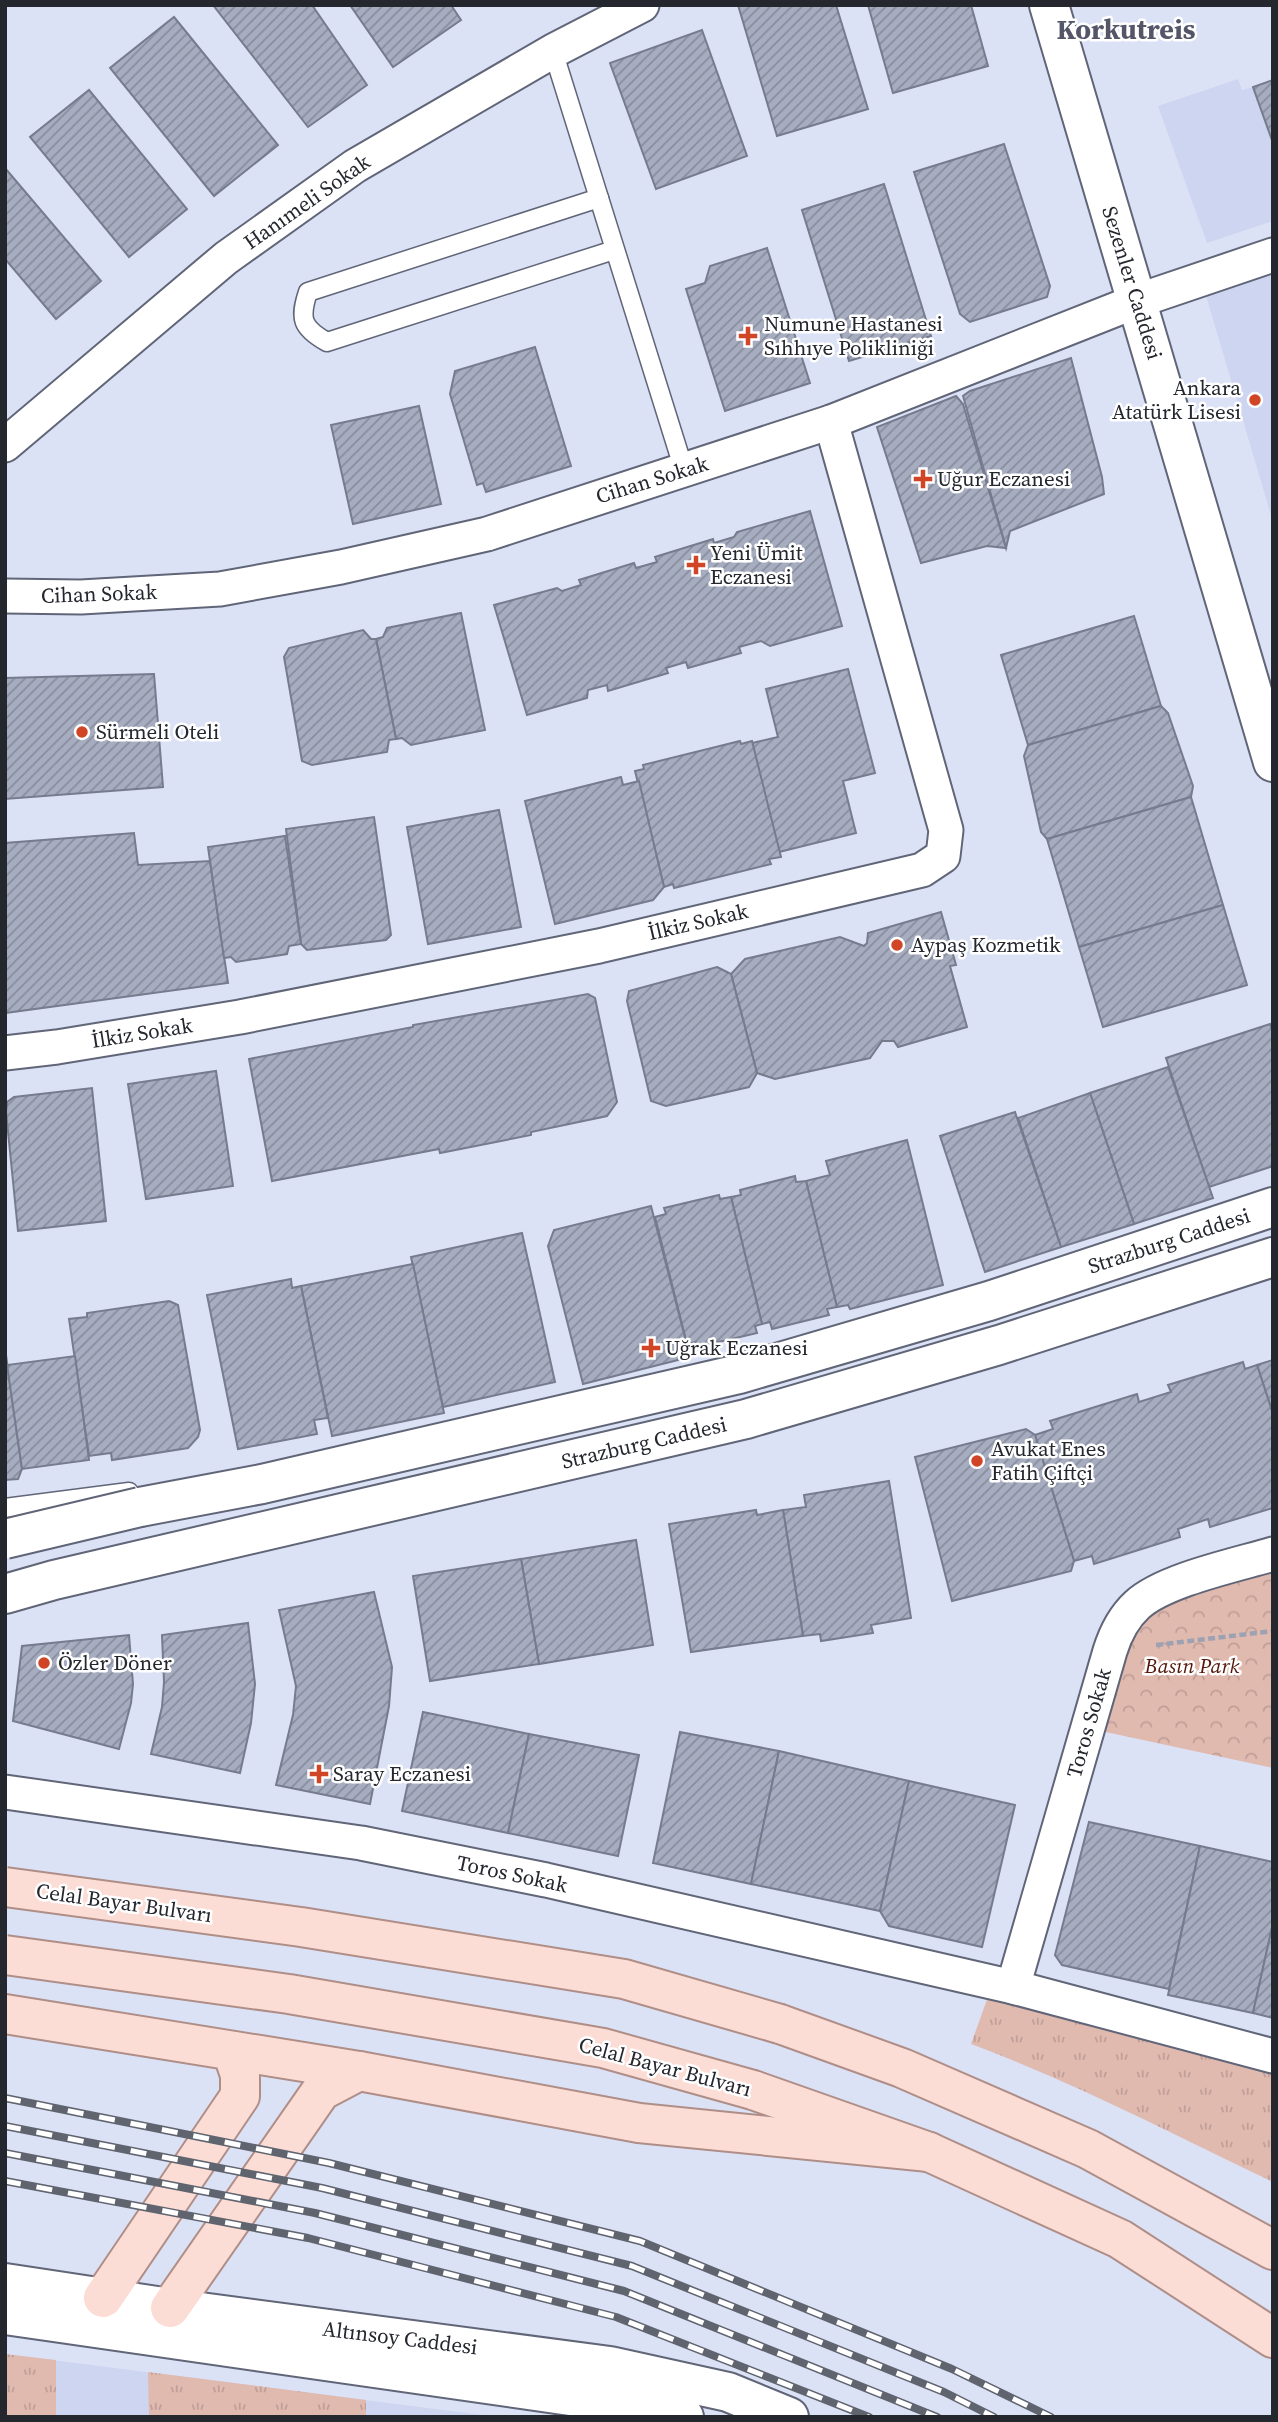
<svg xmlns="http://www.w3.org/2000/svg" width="1278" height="2422" font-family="'Source Serif 4',serif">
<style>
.built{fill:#ced5f0}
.grass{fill:url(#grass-tufts)}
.forest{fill:url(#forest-crowns)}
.building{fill:url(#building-hatch);stroke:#767b8e;stroke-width:2}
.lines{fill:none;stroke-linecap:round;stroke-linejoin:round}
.service-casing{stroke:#606577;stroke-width:21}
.minor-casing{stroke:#606577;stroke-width:37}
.tertiary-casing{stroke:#606577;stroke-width:42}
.secondary-casing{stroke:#606577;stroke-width:42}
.primary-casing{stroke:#af8e88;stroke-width:42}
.path{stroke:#9da2b2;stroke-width:4.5;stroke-dasharray:7 3.5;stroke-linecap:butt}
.service{stroke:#fff;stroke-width:18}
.minor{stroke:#fff;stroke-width:33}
.tertiary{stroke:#fff;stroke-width:38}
.secondary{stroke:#fff;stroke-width:38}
.primary{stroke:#fcddd5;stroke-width:38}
.rail-casing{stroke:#60646f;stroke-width:8}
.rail{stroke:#fff;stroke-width:5;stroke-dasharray:16;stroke-linecap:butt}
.secondary-bridge-casing{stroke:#606577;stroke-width:42;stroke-linecap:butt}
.primary-bridge-casing{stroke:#af8e88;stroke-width:42;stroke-linecap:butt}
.secondary-bridge{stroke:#fff;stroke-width:38}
.primary-bridge{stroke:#fcddd5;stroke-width:38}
.poi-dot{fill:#cf4526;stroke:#fff;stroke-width:2.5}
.labels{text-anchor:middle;stroke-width:5;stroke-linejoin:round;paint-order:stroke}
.street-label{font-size:21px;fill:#25272e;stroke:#fff}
.poi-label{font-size:21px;fill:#25272e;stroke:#fff;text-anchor:start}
.park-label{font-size:21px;font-style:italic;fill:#551709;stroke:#fff}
.district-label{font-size:28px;font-weight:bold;fill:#525668;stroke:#fff}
</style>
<defs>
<pattern id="grass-tufts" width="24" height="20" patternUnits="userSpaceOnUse" patternTransform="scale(1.75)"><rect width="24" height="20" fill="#e0b9af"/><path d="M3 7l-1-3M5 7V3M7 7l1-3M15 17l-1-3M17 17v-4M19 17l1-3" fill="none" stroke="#c09f97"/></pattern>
<pattern id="forest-crowns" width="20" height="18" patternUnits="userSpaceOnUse" patternTransform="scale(1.75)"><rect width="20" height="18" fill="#e0b9af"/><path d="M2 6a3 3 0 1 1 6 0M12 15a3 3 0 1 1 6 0" fill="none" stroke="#c09f97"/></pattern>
<pattern id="building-hatch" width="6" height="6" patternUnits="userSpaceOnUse" patternTransform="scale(1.75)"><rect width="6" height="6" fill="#a7adc0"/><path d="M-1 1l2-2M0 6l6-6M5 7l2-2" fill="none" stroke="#888d9c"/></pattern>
</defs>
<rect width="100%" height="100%" fill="#dce2f6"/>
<g class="built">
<polygon points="1238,79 1242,90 1253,87 1273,143 1273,221 1207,243 1158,106"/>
<polygon points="1273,255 1273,522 1201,279"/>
<polygon points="5,2354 498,2417 5,2417"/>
</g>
<g class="grass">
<path d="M993 1983 1273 2056V2182C1173 2134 1075 2083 971 2044Z"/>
<polygon points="5,2354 56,2360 56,2417 5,2417"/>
<polygon points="148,2372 366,2400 366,2417 149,2417"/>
</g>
<polygon class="forest" points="1273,1554 1273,1768 1087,1728 1124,1621"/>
<g class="building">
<polygon points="213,5 312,5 367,85 308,127"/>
<polygon points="350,5 451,5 461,20 393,67"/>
<polygon points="738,5 836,5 868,109 777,136"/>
<polygon points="868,5 971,5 988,66 893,93"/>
<polygon points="174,17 278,145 214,196 110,68"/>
<polygon points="702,30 747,156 656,189 610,63"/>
<polygon points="1273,80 1273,143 1253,87"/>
<polygon points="89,90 187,209 129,257 30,137"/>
<polygon points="1004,144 1050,286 1047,297 970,322 960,314 914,172"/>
<polygon points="5,168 101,281 56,319 5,259"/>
<polygon points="884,184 931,336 849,361 802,210"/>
<polygon points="767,248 810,383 725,411 686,289 705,283 710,266"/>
<polygon points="535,347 571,466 486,492 483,483 477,485 450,394 455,371"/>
<polygon points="1071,358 1102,477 1104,494 1010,531 1006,548 963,396 970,391"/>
<polygon points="956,396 963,404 1006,548 987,546 921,563 877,427"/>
<polygon points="419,406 441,504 353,524 331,425"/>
<polygon points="810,511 842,626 770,646 761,641 739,647 741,653 688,668 686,662 666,668 668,673 608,691 607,685 588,690 587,698 527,715 494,605 557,588 562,591 581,585 579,580 634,563 636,568 657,562 655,557 713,539 714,543 734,537 737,532"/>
<polygon points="461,613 485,730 411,745 402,738 396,739 376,639 383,637 387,628"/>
<polygon points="1134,616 1161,706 1028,745 1001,655"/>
<polygon points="363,630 371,639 376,639 396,739 389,740 387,752 312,765 302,761 284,657 289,648"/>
<polygon points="848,669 875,773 843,781 856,833 779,852 752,743 778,737 766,689"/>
<polygon points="154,674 163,787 5,799 5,678"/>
<polygon points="1161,706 1168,713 1193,786 1191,797 1047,839 1041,832 1024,756 1028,745"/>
<polygon points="740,741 741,744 752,741 781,857 769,859 771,864 674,888 673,884 664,887 635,771 644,769 643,765"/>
<polygon points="621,777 623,785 639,781 664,887 653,900 555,924 525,801"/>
<polygon points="1191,797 1223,905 1079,947 1047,839"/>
<polygon points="499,810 521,927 428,944 407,827"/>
<polygon points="374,817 391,935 386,940 307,950 301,944 286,829"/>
<polygon points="134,833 138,865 210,861 228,983 5,1013 5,843"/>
<polygon points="285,836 301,944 289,946 287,954 236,962 231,957 224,958 208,847"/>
<polygon points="1223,905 1247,985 1103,1027 1079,947"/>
<polygon points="941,912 956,965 950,966 967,1027 898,1047 894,1041 882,1041 870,1058 775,1079 757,1073 731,974 745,959 840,937 864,946 867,943 868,933"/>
<polygon points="717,967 731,974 757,1073 749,1087 666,1106 651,1101 627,1001 629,991"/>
<polygon points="588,994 595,998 617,1102 607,1116 531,1132 531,1135 440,1153 439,1149 272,1181 249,1059 413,1027 413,1025"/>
<polygon points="1270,1024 1273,1031 1273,1166 1209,1187 1166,1058"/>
<polygon points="1168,1067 1213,1198 1134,1224 1090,1093"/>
<polygon points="216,1071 233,1186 146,1199 128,1084"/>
<polygon points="92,1088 106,1221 18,1231 6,1112 7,1102 14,1097"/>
<polygon points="1090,1093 1134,1224 1061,1247 1018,1118"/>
<polygon points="1015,1112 1061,1247 985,1272 940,1136"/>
<polygon points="907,1140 943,1285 850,1309 848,1305 837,1307 806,1181 830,1175 826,1161"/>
<polygon points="795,1176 796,1182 806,1181 837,1307 827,1309 829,1315 772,1329 770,1322 762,1324 731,1197 741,1195 740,1190"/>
<polygon points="719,1195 720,1199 731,1197 762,1324 755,1326 757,1333 697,1347 696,1342 687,1344 655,1217 666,1214 664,1208"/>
<polygon points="651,1206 690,1357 583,1384 548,1246 554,1230"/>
<polygon points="522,1233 555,1382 443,1407 411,1257"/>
<polygon points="413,1264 444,1413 332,1436 301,1286"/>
<polygon points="291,1279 292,1288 301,1286 328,1418 314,1420 317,1434 238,1449 207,1295"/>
<polygon points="169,1301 178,1305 200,1430 198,1437 188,1448 112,1460 111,1453 89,1456 69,1319 87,1317 87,1313"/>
<polygon points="5,1348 22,1469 18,1479 5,1480"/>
<polygon points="75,1356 89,1460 22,1469 7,1365"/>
<polygon points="1273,1360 1273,1414 1257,1365"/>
<polygon points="1243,1362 1245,1369 1257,1365 1273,1414 1273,1508 1210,1527 1208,1519 1178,1529 1180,1537 1094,1564 1092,1556 1074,1561 1035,1435 1053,1429 1050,1421 1137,1394 1139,1402 1171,1392 1168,1385"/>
<polygon points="1026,1429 1035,1435 1074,1561 1071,1571 952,1601 915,1457"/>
<polygon points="889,1481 911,1618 871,1625 873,1633 821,1641 820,1634 803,1636 783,1510 806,1507 804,1495"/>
<polygon points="756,1510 757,1515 783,1510 803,1636 691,1652 669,1524"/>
<polygon points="636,1540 653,1645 539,1664 521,1559"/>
<polygon points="521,1559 539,1664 430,1681 413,1576"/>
<polygon points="374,1592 392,1667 389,1706 370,1804 276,1785 293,1715 296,1686 279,1610"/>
<polygon points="248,1623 255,1684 251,1723 240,1773 151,1754 162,1707 164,1682 162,1635"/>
<polygon points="129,1635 133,1684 131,1703 119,1749 13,1721 22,1646"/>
<polygon points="423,1712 529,1734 508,1833 402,1811"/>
<polygon points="680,1732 779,1751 751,1884 653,1863"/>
<polygon points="529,1734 639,1755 618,1856 508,1833"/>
<polygon points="779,1751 909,1781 880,1911 751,1884"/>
<polygon points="909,1781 1015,1805 982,1947 889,1926 880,1911"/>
<polygon points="1089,1822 1200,1846 1169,1989 1062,1965 1055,1955"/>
<polygon points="1200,1846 1273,1862 1273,1923 1253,2013 1168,1995"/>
<polygon points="1273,1923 1273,2018 1253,2013"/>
</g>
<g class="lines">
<g class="service-casing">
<g id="service">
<polyline points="553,51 684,470"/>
<path d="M599 198 308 292C299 319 302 328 327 342L614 250"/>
<polyline points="5,1508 129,1492"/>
</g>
</g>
<g class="minor-casing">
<g id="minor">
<polyline points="5,445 226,258 355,166 553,51 642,5"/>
<polyline points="5,596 81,597 220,589 341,567 487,534 831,422 1137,301 1273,255"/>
<polyline points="5,1053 57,1047 240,1017 599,946 922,870 943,856 946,830 831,422"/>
<polyline points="5,1792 361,1843 546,1880 1013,1987 1273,2056"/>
<path d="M1013 1987 1110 1651C1115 1635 1124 1617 1137 1605 1164 1580 1236 1565 1273 1554"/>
</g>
</g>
<g class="tertiary-casing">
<g id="tertiary">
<polyline points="1049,5 1273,762"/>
<polyline points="5,2283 170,2308 610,2366 728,2392 789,2417"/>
<polyline points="5,2315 612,2402 684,2417"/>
</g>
</g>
<g class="secondary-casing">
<g id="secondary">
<polyline points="140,1507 262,1484 739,1374 989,1301 1273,1207"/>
<polyline points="5,1594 54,1580 746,1419 999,1345 1273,1257"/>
</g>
</g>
<g class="primary-casing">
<g id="primary">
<polyline points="5,2014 359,2071 639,2123 929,2152"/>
<polyline points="780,2024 902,2068 1088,2149 1273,2250"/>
<polyline points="753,2090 929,2152 1120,2239 1273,2338"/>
<polyline points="103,2298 240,2096 240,2075 232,2051"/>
<polyline points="170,2308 321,2091 359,2071"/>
</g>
</g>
<polyline class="path" points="1156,1645 1273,1631"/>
<use href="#service" class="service"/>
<use href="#minor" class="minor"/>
<use href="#tertiary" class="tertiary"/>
<use href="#secondary" class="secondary"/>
<use href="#primary" class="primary"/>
<g class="rail-casing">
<g id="rail">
<polyline points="5,2098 329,2163 640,2241 952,2369 1051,2417"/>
<polyline points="5,2126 322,2188 632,2266 944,2392 994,2417"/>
<polyline points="5,2153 315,2213 624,2291 937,2417"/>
<polyline points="5,2181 308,2238 616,2317 869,2417"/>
</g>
</g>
<use href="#rail" class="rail"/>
<g class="secondary-bridge-casing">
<polyline id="secondary-bridge" points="5,1539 140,1507"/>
</g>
<g class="primary-bridge-casing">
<g id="primary-bridge">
<polyline points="5,1887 301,1927 624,1979 780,2024"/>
<polyline points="5,1955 289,1994 603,2048 753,2090"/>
</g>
</g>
<use href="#secondary-bridge" class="secondary-bridge"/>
<use href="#primary-bridge" class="primary-bridge"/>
</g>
<g class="poi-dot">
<path d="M744.5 325.5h7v7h7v7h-7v7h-7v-7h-7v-7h7z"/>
<circle cx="1255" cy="400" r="7"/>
<path d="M919.5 468.5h7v7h7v7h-7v7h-7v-7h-7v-7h7z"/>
<path d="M692.5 554.5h7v7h7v7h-7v7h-7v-7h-7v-7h7z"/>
<circle cx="82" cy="732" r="7"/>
<circle cx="897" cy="945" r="7"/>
<path d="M647.5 1337.5h7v7h7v7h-7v7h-7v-7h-7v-7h7z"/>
<circle cx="977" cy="1461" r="7"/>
<circle cx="44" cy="1663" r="7"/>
<path d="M315.5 1763.5h7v7h7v7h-7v7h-7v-7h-7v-7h7z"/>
</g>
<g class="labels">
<g class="street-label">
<text transform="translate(307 202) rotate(-35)" y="7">Hanımeli Sokak</text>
<text transform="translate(1132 283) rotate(73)" y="7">Sezenler Caddesi</text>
<text transform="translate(652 480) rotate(-17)" y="7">Cihan Sokak</text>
<text transform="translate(99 594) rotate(-2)" y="7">Cihan Sokak</text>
<text transform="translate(698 922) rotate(-13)" y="7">İlkiz Sokak</text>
<text transform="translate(142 1033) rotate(-9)" y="7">İlkiz Sokak</text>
<text transform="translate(1169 1241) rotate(-18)" y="7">Strazburg Caddesi</text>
<text transform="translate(644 1443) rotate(-13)" y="7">Strazburg Caddesi</text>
<text transform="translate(1089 1723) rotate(-74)" y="7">Toros Sokak</text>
<text transform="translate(512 1874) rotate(12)" y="7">Toros Sokak</text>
<text transform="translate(124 1903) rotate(8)" y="7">Celal Bayar Bulvarı</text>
<text transform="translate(665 2067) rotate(15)" y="7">Celal Bayar Bulvarı</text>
<text transform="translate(400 2338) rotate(7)" y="7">Altınsoy Caddesi</text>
</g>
<g class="poi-label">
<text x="764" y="331">Numune Hastanesi<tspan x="764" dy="24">Sıhhıye Polikliniği</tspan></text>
<text x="1241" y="395" text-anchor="end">Ankara<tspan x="1241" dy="24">Atatürk Lisesi</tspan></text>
<text x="937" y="486">Uğur Eczanesi</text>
<text x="710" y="560">Yeni Ümit<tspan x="710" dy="24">Eczanesi</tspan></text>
<text x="96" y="739">Sürmeli Oteli</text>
<text x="911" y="952">Aypaş Kozmetik</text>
<text x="665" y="1355">Uğrak Eczanesi</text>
<text x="991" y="1456">Avukat Enes<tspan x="991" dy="24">Fatih Çiftçi</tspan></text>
<text x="58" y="1670">Özler Döner</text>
<text x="333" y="1781">Saray Eczanesi</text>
</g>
<g class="park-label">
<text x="1192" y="1673">Basın Park</text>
</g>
<g class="district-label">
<text x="1126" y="39">Korkutreis</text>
</g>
</g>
<rect width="1278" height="2422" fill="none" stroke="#25272e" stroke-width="14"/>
</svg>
